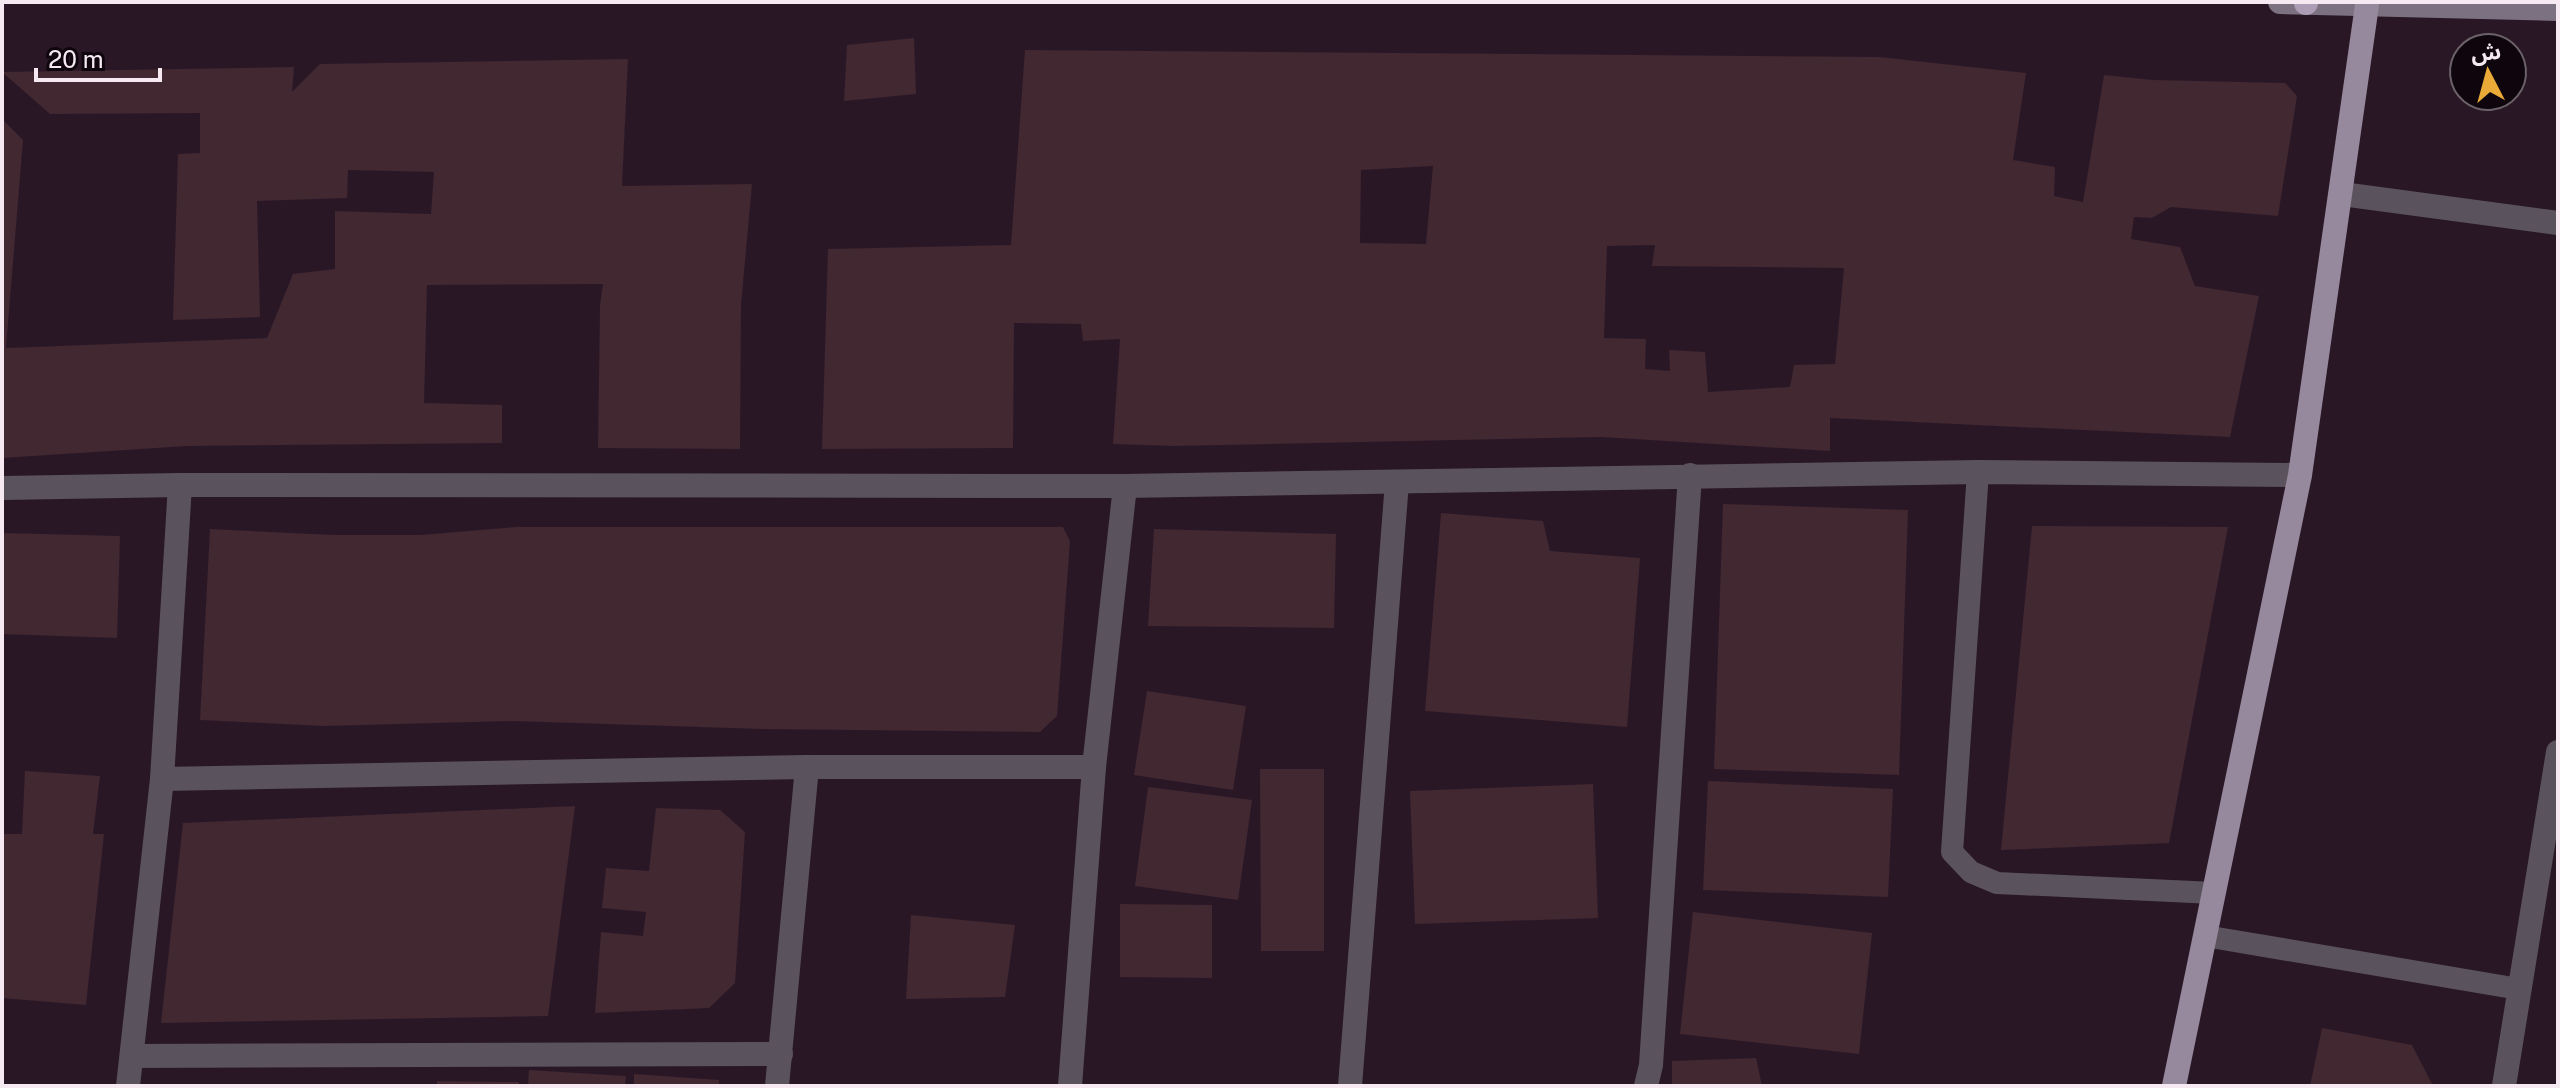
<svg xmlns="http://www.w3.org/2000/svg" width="2560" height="1088" font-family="'Public Sans','Noto Sans Arabic',sans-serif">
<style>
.building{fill:#412831;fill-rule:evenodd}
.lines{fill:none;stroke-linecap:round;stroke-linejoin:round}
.lane{stroke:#5a535d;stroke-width:22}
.street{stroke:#5a535d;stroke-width:24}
.secondary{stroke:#7c7181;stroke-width:24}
.primary{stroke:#96889d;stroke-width:24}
.highway{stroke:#ae9db6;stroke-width:24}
</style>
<rect width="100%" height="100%" fill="#2a1726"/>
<g class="building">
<polygon points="914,38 916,94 844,101 847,45"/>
<path d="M1025 50 1879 57 2026 73 2013 160 2055 167 2054 196 2083 202 2104 75 2153 80 2285 83 2297 96 2278 216 2171 207 2152 218 2134 217 2131 239 2180 247 2195 286 2259 296 2230 437 1830 418V451L1601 437 1173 446 1113 444 1120 339 1083 341 1081 324 1014 323 1013 448 822 449 828 249 1011 245ZM1433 166 1426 244 1360 243 1361 170ZM1655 245 1652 266 1844 268 1835 364 1794 365 1790 387 1708 392 1705 352 1669 350 1670 371 1645 369 1646 339 1604 338 1607 246Z"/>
<polygon points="628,59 622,186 752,184 741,305 740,449 598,448 600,305 603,284 427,285 424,403 502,405 502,443 187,446 2,458 2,119 23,140 6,348 267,338 293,274 335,269 335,211 431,214 434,172 348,170 347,198 257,201 260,317 173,320 178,154 200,153 200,113 50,114 2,72 294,67 292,92 320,64"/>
<polygon points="1723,504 1908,510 1899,775 1714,769"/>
<polygon points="1441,513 1543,521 1550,551 1640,558 1627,727 1425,711"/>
<polygon points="2032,526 2228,527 2169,843 2001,850"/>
<polygon points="516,527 1063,527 1070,541 1057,716 1040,732 762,729 514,721 324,726 200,720 210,529 334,535 421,535"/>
<polygon points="1154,529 1336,534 1334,628 1148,626"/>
<polygon points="2,533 120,536 117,638 2,634"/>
<polygon points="1147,691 1246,706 1233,790 1134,775"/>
<polygon points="1260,769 1324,769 1324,951 1261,951"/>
<polygon points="25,771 100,776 93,834 104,834 86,1005 2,998 2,834 22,834"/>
<polygon points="1708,781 1893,789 1888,897 1703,890"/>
<polygon points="1593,784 1598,918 1415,924 1410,791"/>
<polygon points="1148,787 1252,800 1238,900 1135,886"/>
<polygon points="575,806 548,1016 161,1023 183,823"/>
<polygon points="656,808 720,810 745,832 735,983 709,1008 595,1013 601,932 643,936 646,912 602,908 606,868 649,871"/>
<polygon points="1120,904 1212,905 1212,978 1120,977"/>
<polygon points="1693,912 1872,933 1859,1054 1680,1034"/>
<polygon points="911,915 1015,925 1005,997 906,999"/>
<polygon points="2322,1028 2412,1045 2433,1086 2310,1086"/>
<polygon points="1756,1058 1762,1086 1672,1086 1672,1061"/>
<polygon points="529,1070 626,1076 625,1086 528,1086"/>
<polygon points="634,1074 719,1080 719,1086 634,1086"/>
<polygon points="437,1081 519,1082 519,1086 437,1086"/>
</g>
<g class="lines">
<g class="lane">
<polyline points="1978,472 1952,852 1971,872 1997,883 2214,893"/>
<polyline points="2205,936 2519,989"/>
</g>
<g class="street">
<polyline points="2342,194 2558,223"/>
<polyline points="2,488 180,485 1125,486 1978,472 2300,475"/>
<polyline points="162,779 807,767 1094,767"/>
<polyline points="132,1056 781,1054"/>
<polyline points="128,1086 162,779 180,485"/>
<polyline points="777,1086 807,767"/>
<polyline points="1070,1086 1094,767 1125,486"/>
<polyline points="1350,1086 1397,482"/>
<polyline points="1646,1086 1651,1065 1690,475"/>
<polyline points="2504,1086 2558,752"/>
</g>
<polyline class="secondary" points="2280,2 2558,9"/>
<polyline class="primary" points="2174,1086 2300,475 2367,5"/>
<polyline class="highway" points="2306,3 2306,2"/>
</g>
<rect width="2560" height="1088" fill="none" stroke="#f7e9f2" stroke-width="8"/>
<g transform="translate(2488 72) rotate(354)"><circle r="38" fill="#0e060c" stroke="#6b6168" stroke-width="2"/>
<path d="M0-6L14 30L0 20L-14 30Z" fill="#eaaa38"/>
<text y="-12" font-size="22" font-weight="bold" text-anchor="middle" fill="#f7e9f2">ش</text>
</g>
<path d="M36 68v12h124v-12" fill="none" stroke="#f7e9f2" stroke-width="4"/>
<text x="48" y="68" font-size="24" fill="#f7e9f2" stroke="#0e060c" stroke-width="6" paint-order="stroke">20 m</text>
</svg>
